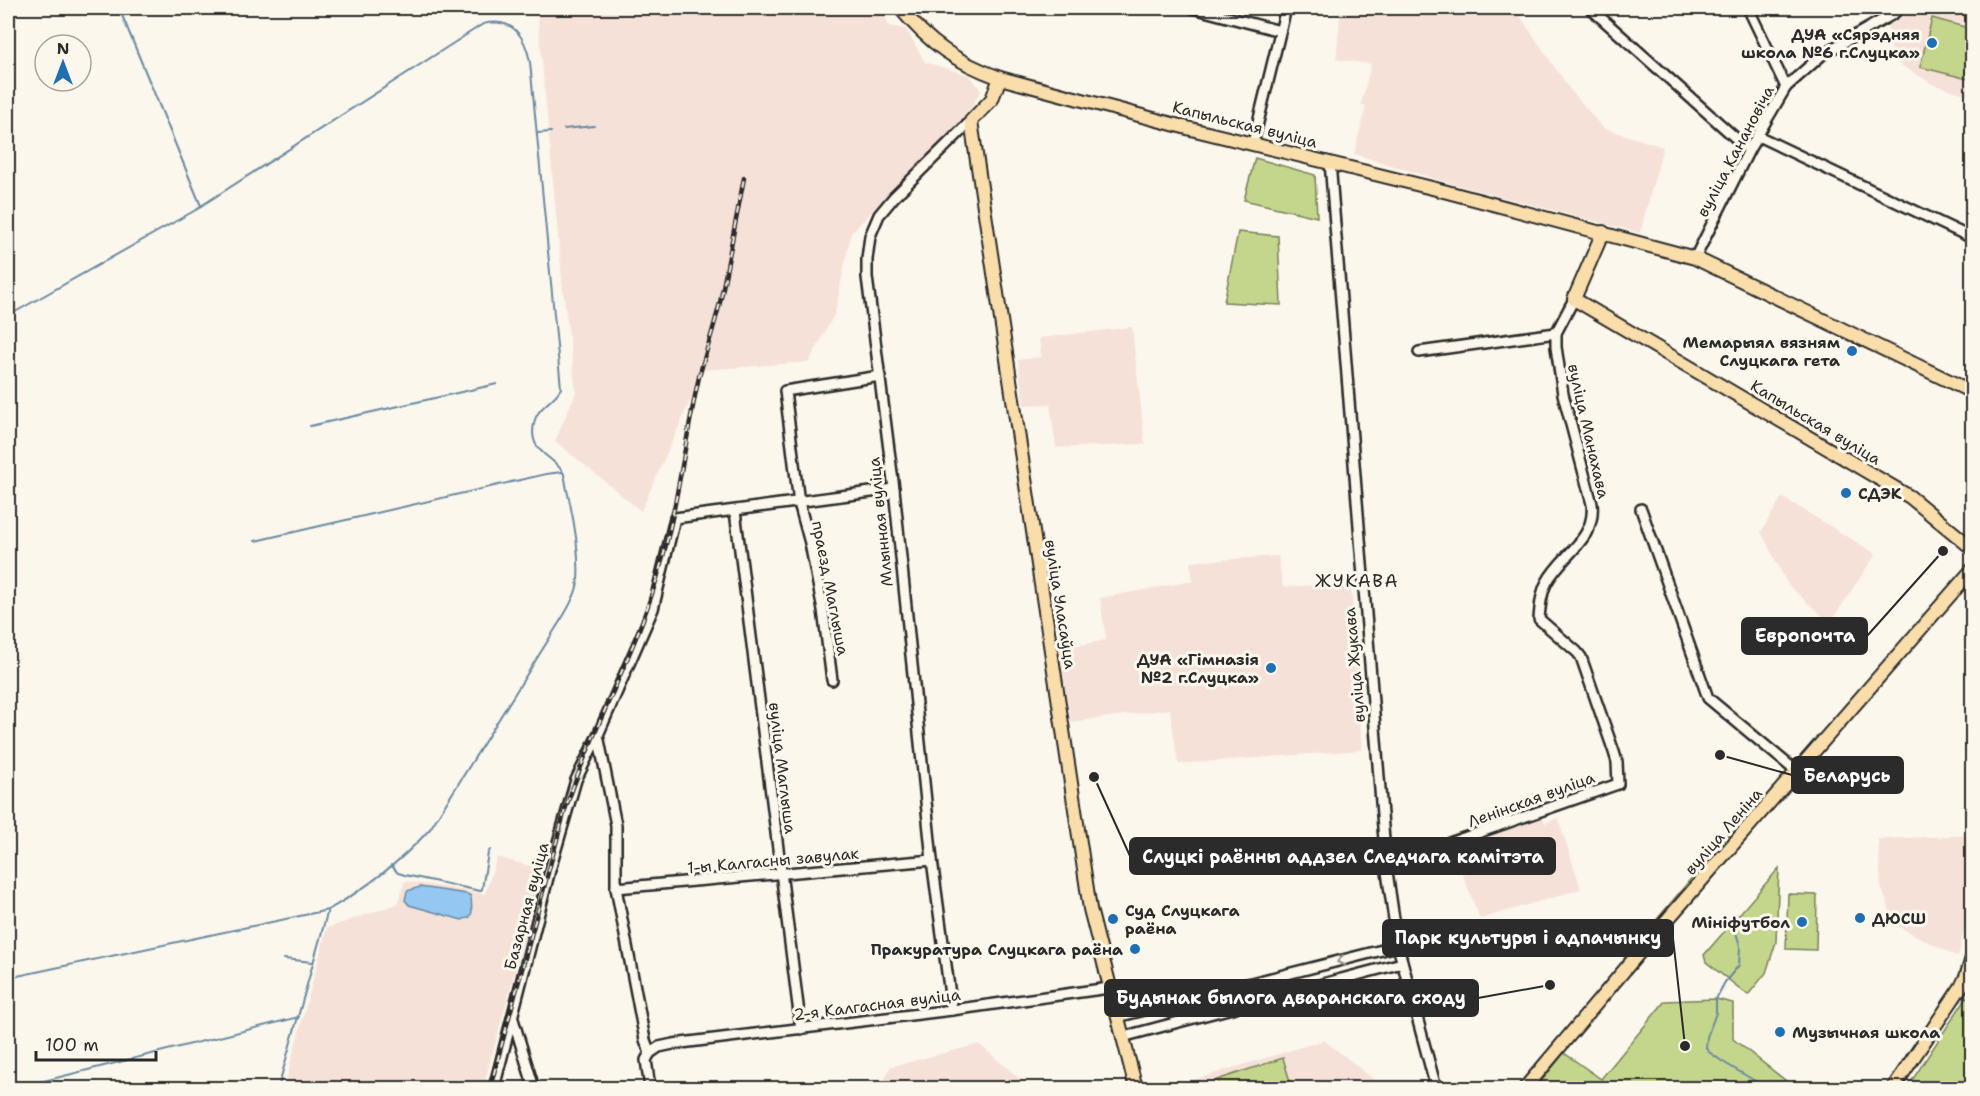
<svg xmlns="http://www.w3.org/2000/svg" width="1980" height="1096" font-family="'Shantell Sans',sans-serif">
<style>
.built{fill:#f6e1d8}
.green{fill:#c3d68b;stroke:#77805b;stroke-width:1.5}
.water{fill:#94c7f1;stroke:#6a89a2;stroke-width:1.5}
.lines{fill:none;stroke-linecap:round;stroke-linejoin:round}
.stream{stroke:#6a89a2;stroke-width:2}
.minor-casing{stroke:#2b2b2b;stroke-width:14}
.major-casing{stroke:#2b2b2b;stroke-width:16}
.minor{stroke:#fbf7ec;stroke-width:9}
.major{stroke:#f9ddab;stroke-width:12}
.rail-casing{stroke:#2b2b2b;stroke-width:4.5}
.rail{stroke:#fbf7ec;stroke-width:2;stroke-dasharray:7;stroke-linecap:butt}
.oneway{stroke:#93918c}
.poi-dot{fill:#1f6fb2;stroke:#fbf7ec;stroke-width:2}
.labels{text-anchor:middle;stroke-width:6;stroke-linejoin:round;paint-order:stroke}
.poi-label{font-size:16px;font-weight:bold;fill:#2b2b2b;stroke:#fbf7ec;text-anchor:end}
.street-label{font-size:16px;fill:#2b2b2b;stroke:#fbf7ec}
.neighbourhood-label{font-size:18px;letter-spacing:1.5px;fill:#2b2b2b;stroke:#fbf7ec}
.leader{fill:none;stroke:#2b2b2b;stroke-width:2}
.callout-dot{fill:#2b2b2b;stroke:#fbf7ec;stroke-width:2}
.callout{fill:#2b2b2b;stroke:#2b2b2b;stroke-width:2}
.callout-label{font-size:18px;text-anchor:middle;font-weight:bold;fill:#fff}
</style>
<rect width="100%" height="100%" fill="#fbf7ec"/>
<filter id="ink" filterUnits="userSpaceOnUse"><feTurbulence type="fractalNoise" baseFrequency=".0167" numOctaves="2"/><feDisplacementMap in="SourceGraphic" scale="12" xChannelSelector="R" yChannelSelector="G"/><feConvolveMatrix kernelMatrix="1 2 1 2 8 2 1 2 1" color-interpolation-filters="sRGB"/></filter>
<g filter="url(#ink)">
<g class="built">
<polygon points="537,8 882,8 889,26 906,29 925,62 970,75 981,91 966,116 851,233 835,313 809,362 704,370 641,511 555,441 576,392 563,290"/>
<polygon points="1341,8 1509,8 1520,16 1569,88 1603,128 1663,147 1640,233 1442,181 1354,154 1366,106 1361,104 1371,64 1336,59"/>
<polygon points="1924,8 1972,8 1972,96 1934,85 1894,61 1887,24"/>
<polygon points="1132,327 1145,444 1056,448 1050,404 1024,405 1018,360 1041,357 1039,338"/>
<polygon points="1782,497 1876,554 1830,623 1788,585 1761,532"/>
<polygon points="1278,556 1283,587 1351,583 1362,750 1178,764 1170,709 1071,722 1059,649 1106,640 1100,598 1193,581 1190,562"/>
<polygon points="1543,817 1545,823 1558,818 1581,889 1480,919 1453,850"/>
<polygon points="1972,835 1972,897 1958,957 1899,927 1894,921 1881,887 1878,839"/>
<polygon points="497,857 545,870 518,960 483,1088 284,1088 327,928 397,904 405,881 485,894"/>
<polygon points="1324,1040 1382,1086 1379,1088 1167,1088"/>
<polygon points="979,1044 1031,1088 881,1088 890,1067"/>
</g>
<g class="green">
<polygon points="1932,18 1972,29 1972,80 1920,67"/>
<polygon points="1255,158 1315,175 1317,217 1244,200"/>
<polygon points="1238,232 1278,236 1281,305 1224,302"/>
<polygon points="1731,831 1734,833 1624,963 1622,961"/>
<polygon points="1779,868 1776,942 1766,973 1748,995 1706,962 1704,955"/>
<polygon points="1788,894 1817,895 1816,950 1786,949"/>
<polygon points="1972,989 1972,1088 1907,1088"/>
<polygon points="1716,999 1733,1003 1733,1039 1795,1088 1536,1088 1564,1053 1601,1079 1665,1001"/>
<polygon points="1283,1058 1292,1088 1220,1088 1217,1080"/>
</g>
<polygon class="water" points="420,887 467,894 471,896 472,912 470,917 462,920 409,905 405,900 407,891"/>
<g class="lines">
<g class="stream">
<polyline points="564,129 594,126"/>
<polyline points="537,133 551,132"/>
<polyline points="8,316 201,207"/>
<polyline points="310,426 497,384"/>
<polyline points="255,541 546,474 562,472"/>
<polyline points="391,865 398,873 405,875 480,891 482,889 488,853 490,850"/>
<polyline points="1735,929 1740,946 1739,965 1725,982 1716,999 1716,1013 1707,1037 1706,1048 1709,1052 1723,1062 1767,1088"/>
<polyline points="284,959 313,962"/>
<path d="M8 978 328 910C365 889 402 860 430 829L564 615C570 605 577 593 578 581 580 551 574 519 567 490 566 485 565 476 563 472 552 455 528 452 534 424 537 406 554 402 561 388L530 62C525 36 513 17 483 24L201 206 119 8"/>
<polyline points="16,1088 299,1017"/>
<polyline points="278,1088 328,910"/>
</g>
<g class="minor-casing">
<g id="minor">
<polyline points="1193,8 1280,31"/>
<polyline points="1590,8 1749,150"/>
<polyline points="1748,8 1786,87"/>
<polyline points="1758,136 1972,238"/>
<polyline points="1253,143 1286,8"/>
<polyline points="1330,162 1386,865 1398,946 1436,1088"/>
<polyline points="1695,258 1749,150 1786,87 1823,54 1893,14 1900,8"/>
<polyline points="1419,352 1556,333"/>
<polyline points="1641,509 1708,698 1797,772"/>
<polyline points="735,511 801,1029"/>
<polyline points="832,680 823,610 810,543 799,503 785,391 880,376"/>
<path d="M1386 865 1618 784 1617 762 1614 752 1581 657 1577 652 1539 619C1540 607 1541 593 1547 582 1562 554 1596 540 1592 504L1563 394 1556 347V333L1574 299"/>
<polyline points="616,888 932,860"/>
<polyline points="952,1010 932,860 894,489 867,277 867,259 870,236 879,215 894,197 971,121"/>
<polyline points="1117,1017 1398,946"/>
<polyline points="513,1019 534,1088"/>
<polyline points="1122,1037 1402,963"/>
<polyline points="650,1053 659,1047 673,1044 952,1010 1109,988"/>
<polyline points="494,1088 550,870 576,780 598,735"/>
<polyline points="650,1088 646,1060 650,1053 645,1040 616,888 616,825 598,735 653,609 675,518 894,489"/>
</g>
</g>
<g class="major-casing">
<g id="major">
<path d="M900 8C930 44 956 62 1000 78L1191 129 1436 189 1695 258 1972 392"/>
<polyline points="1000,78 992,99 971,121 1090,909 1136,1088"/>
<polyline points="1603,232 1574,299 1910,497 1972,548"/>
<polyline points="1525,1088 1654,935 1972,570"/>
<polyline points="1893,1088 1961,987 1966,977 1972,958"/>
</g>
</g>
<use href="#minor" class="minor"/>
<use href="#major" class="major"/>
<g class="rail-casing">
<path id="rail" d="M490 1088 565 810C591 731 633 658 657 578 677 512 684 444 699 377 706 351 715 325 721 298 729 258 736 218 744 178"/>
</g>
<use href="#rail" class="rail"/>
</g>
<defs><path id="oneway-chevron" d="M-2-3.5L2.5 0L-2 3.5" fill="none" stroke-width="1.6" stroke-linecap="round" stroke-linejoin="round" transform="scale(1.5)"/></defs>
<use class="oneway" href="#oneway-chevron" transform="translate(1341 961) rotate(166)"/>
</g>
<g class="poi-dot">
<circle cx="1932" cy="43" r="6"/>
<circle cx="1852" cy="351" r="6"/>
<circle cx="1846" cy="493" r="6"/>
<circle cx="1271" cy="668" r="6"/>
<circle cx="1860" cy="918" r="6"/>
<circle cx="1113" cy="919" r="6"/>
<circle cx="1802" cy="922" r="6"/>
<circle cx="1135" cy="949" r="6"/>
<circle cx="1780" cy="1032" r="6"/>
</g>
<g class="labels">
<g class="poi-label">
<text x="1920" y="40">ДУА «Сярэдняя<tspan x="1920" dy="18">школа №6 г.Слуцка»</tspan></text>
<text x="1840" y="348">Мемарыял вязням<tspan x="1840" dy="18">Слуцкага гета</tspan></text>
<text x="1858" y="499" text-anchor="start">СДЭК</text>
<text x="1259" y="665">ДУА «Гімназія<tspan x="1259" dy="18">№2 г.Слуцка»</tspan></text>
<text x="1125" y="916" text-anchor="start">Суд Слуцкага<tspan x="1125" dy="18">раёна</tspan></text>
<text x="1872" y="924" text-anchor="start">ДЮСШ</text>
<text x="1790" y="928">Мініфутбол</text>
<text x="1123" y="955">Пракуратура Слуцкага раёна</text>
<text x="1792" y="1038" text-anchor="start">Музычная школа</text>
</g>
<g class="street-label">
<text transform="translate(1245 124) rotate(14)" y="6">Капыльская вуліца</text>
<text transform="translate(1735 151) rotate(-62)" y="6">вуліца Канановіча</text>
<text transform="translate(1816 422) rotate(31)" y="6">Капыльская вуліца</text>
<text transform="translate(1589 431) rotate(77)" y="6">вуліца Манахава</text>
<text transform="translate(880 522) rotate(-96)" y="6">Млынная вуліца</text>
<text transform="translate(831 588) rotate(79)" y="6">праезд Маглыша</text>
<text transform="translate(1061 604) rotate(81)" y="6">вуліца Уласаўца</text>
<text transform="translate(1354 665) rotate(-95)" y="6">вуліца Жукава</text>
<text transform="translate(783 768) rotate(83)" y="6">вуліца Маглыша</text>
<text transform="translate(1531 799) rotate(-20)" y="6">Ленінская вуліца</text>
<text transform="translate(1723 831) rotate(-49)" y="6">вуліца Леніна</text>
<text transform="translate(773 860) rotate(-5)" y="6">1-ы Калгасны завулак</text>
<text transform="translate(526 906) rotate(-75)" y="6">Базарная вуліца</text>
<text transform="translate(877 1004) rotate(-7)" y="6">2-я Калгасная вуліца</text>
</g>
<g class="neighbourhood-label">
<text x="1357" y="587">ЖУКАВА</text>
</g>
</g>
<path class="leader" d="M1943 551L1867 636M1720 755L1792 775M1094 777L1130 856M1685 1046L1673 938M1550 985L1478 998"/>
<g class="callout-dot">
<circle cx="1943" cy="551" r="6"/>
<circle cx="1720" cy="755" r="6"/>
<circle cx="1094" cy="777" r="6"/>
<circle cx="1685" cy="1046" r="6"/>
<circle cx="1550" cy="985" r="6"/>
</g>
<g class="callout">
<rect x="1742" y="618" width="125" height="36" rx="6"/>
<rect x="1792" y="757" width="111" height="36" rx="6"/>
<rect x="1130" y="838" width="425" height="36" rx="6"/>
<rect x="1383" y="920" width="290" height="36" rx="6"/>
<rect x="1105" y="980" width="373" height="36" rx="6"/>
</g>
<g class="callout-label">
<text x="1805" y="642">Европочта</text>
<text x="1847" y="782">Беларусь</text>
<text x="1343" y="863">Слуцкі раённы аддзел Следчага камітэта</text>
<text x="1528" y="944">Парк культуры і адпачынку</text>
<text x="1291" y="1004">Будынак былога дваранскага сходу</text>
</g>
<rect width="1980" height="1096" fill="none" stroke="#fbf7ec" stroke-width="30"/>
<rect x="15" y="15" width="1950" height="1066" fill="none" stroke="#2b2b2b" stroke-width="2" filter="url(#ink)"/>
<g transform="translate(63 63)"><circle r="28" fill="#fbf7ec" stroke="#a8a59f" stroke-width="1.5"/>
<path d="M0-4.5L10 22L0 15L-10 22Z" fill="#1f6fb2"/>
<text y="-9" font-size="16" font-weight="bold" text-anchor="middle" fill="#2b2b2b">N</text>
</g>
<path d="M36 1051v9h120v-9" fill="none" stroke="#2b2b2b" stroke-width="3"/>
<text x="45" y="1051" font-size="18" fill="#2b2b2b" stroke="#fbf7ec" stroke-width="4.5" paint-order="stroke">100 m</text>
</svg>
